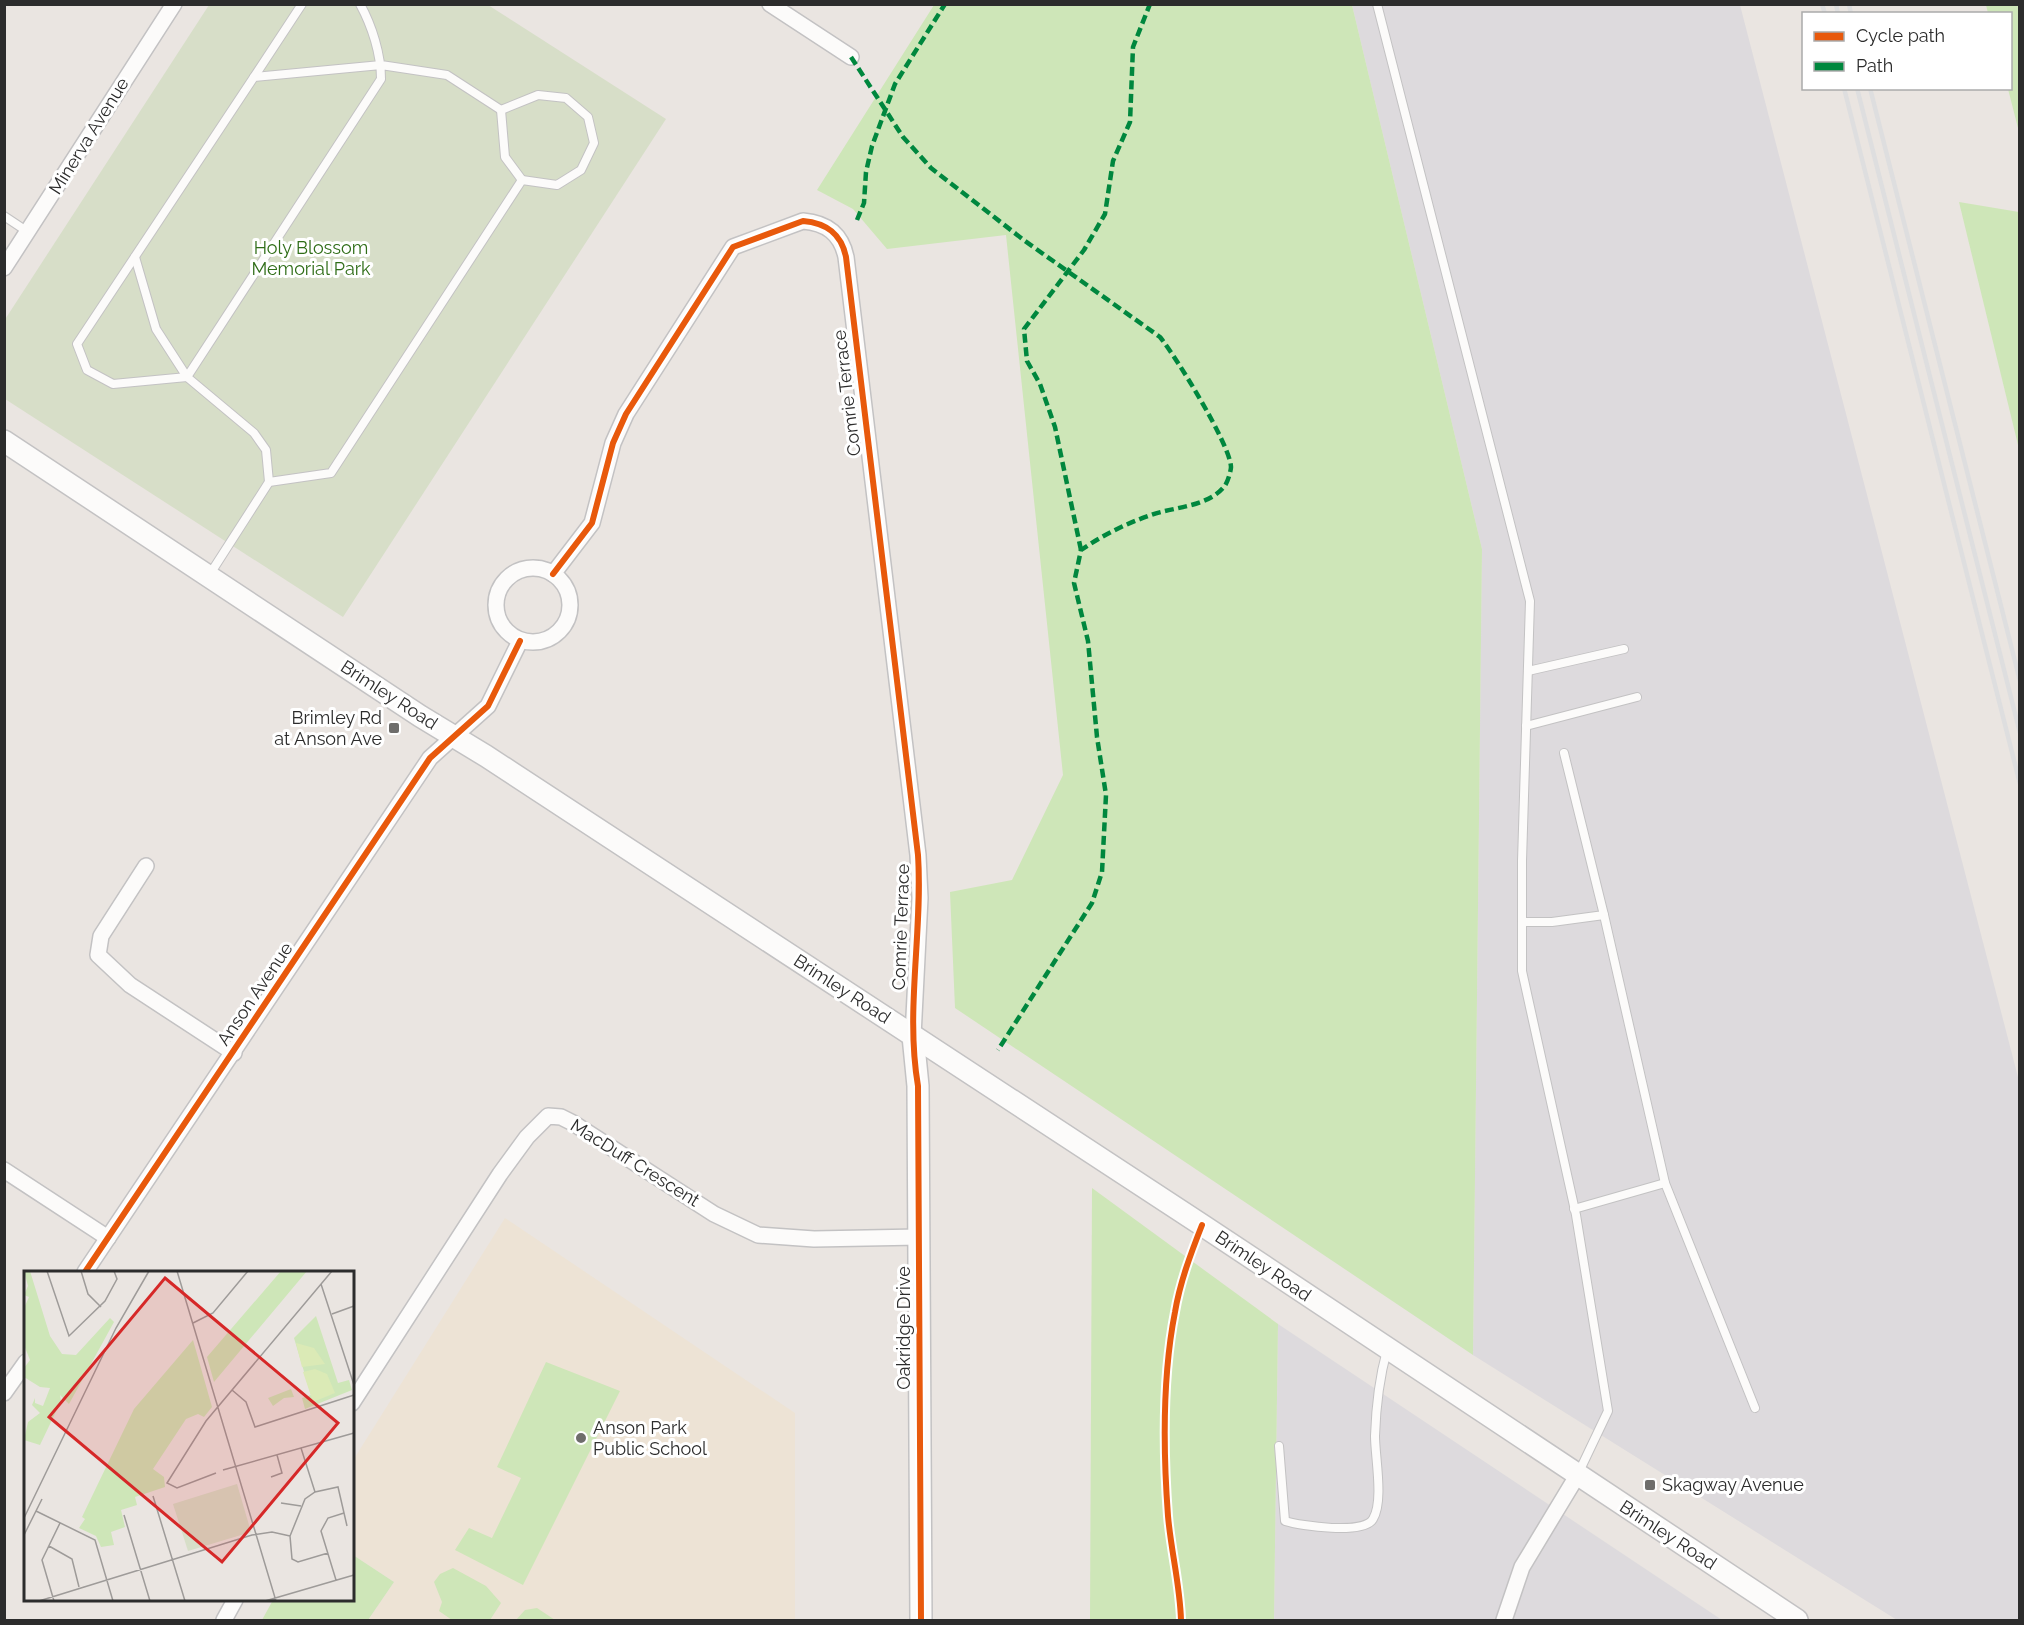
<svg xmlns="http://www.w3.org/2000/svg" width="2024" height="1625" font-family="Raleway,sans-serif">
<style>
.industrial{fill:#dddadd}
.education{fill:#ede3d5}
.green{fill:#cee6b8}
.cemetery{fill:#d7dec8}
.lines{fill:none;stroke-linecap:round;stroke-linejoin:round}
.lane-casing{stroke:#c3c2c3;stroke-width:10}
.street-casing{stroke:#c3c2c3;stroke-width:18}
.secondary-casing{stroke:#c3c2c3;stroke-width:24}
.lane{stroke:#fcfbfa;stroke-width:8}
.street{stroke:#fcfbfa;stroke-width:15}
.secondary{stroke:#fcfbfa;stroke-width:21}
.rail{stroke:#dededf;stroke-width:4.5}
.quiet{stroke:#00873e;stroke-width:4.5;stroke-dasharray:9 4.5;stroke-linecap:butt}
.cycleway-casing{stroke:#fff;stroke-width:10}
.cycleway{stroke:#e8590c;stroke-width:6}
.poi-dot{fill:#6e6d6b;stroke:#fff;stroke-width:2}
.labels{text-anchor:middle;stroke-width:6;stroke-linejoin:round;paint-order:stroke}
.street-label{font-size:18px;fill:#2c2c2c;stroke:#fff}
.park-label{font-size:18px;fill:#2f6d17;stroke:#fff}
.poi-label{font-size:18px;fill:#2c2c2c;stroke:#fff;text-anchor:start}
.inset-road{fill:none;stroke:#9e9b99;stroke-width:1.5}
.view{fill:#d62828;fill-opacity:0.15;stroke:#d62828;stroke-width:3}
.inset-edge{fill:none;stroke:#2c2c2c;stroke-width:3}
</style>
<rect width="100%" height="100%" fill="#eae5e1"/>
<g class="industrial">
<polygon points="1352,5 1740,5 2019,1081 2019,1620 1897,1620 1473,1355 1482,549"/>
<polygon points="1278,1324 1722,1620 1274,1620"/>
</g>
<polygon class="education" points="505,1218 795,1413 795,1620 368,1620 394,1582 353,1555 352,1462"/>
<g class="green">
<polygon points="934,5 1352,5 1482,549 1473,1355 955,1008 950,892 1012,880 1063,775 1006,235 887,249 853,209 817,190"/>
<polygon points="1986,5 2019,5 2019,132 2008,89 2010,88 2010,14 1988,13"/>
<polygon points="1959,202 2019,212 2019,449"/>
<polygon points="1092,1188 1278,1324 1274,1620 1090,1620"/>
<polygon points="546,1362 620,1391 523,1585 455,1550 469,1528 492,1538 521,1478 497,1467"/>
<polygon points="353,1555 394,1582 368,1620 262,1620 273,1600 352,1600"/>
<polygon points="453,1568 486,1586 501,1603 490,1620 452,1620 439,1611 442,1602 434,1582 440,1574"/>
<polygon points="537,1608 555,1620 516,1620 525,1610"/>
</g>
<polygon class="cemetery" points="209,5 488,5 666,119 343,617 5,399 4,321"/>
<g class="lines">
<g class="lane-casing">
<g id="lane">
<polyline points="1377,4 1530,601 1522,861 1522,971 1576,1215 1608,1411 1578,1474"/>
<polyline points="254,77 302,4"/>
<polyline points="501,110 505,157 522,180"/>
<polyline points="4,216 28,232"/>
<polyline points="135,257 156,329 187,377 254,433 266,450 269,482"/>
<path d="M210 574 269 482 331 473 522 180 557 185 581 170 594 143 588 117 566 98 538 95 501 110 447 75 381 65 254 77 77 344 87 370 113 384 187 377 381 79C381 54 372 26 360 4"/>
<polyline points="1528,671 1624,649"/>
<polyline points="1526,726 1637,697"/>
<polyline points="1604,915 1665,1183 1755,1408"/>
<polyline points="1522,922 1552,922 1604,915 1564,753"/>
<polyline points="1574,1209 1665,1183"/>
<path d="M1279 1446 1285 1521C1301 1526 1364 1535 1373 1519 1384 1501 1375 1457 1375 1436 1376 1406 1379 1379 1387 1350"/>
</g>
</g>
<g class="street-casing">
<g id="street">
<polyline points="770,4 851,57"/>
<polyline points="4,268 174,4"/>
<circle cx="533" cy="605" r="37"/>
<path d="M553 574 592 523 613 443 626 414 733 247 803 221C826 223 841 233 846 257L918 855 920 898 913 1036"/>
<polyline points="146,866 101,936 98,955 130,985 234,1053"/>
<polyline points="4,1170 108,1238"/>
<polyline points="85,1272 430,758 488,706 520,641"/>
<polyline points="4,1393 26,1362"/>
<polyline points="352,1403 500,1174 527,1137 548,1116 561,1117 573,1123 714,1214 758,1235 814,1239 919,1237"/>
<polyline points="224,1620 235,1600"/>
<polyline points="1504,1620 1522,1567 1577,1476"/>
</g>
</g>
<g class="secondary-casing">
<g id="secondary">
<polyline points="4,441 420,716 486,756 1202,1225 1797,1620"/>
<polyline points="913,1036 918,1086 921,1620"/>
</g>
</g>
<use href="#lane" class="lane"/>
<use href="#street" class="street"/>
<use href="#secondary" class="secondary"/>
<g class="rail">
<polyline points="1822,4 1825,14"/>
<polyline points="1836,4 1838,14"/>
<polyline points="1849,4 1851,14"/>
<polyline points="1844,88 2020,784"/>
<polyline points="1857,88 2020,733"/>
<polyline points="1870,88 2020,681"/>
</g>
<g class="quiet">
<path d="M851 57 903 137 931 168 1025 241 1160 337C1176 357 1230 444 1231 467 1231 471 1227 485 1223 488 1206 507 1173 507 1151 515 1125 524 1103 535 1081 550L1074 583 1088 641 1097 737 1106 795 1102 872 1092 903 998 1050"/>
<polyline points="857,220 864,203 866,172 872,146 895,84 945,4"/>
<polyline points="1081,550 1055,427 1040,384 1027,361 1024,329 1084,250 1105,214 1113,161 1130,122 1133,47 1150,4"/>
</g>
<g class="cycleway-casing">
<g id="cycleway">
<path d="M553 574 592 523 613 443 626 414 733 247 803 221C826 223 841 233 846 257L918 855C923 932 905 1010 918 1086L921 1620"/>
<polyline points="85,1272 430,758 488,706 520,641"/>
<path d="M1181 1620C1180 1585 1171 1551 1168 1516 1163 1449 1162 1378 1175 1312 1180 1282 1191 1253 1202 1225"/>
</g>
</g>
<use href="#cycleway" class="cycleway"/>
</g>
<g class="poi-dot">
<rect x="388" y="722" width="12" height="12" rx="3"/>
<circle cx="581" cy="1438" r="6"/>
<rect x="1644" y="1479" width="12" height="12" rx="3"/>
</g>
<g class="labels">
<g class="street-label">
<text transform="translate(89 136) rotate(-58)" y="6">Minerva Avenue</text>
<text transform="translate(847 393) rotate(-97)" y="6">Comrie Terrace</text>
<text transform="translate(389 695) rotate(33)" y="6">Brimley Road</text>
<text transform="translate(901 927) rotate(-88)" y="6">Comrie Terrace</text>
<text transform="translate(842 989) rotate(33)" y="6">Brimley Road</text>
<text transform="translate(255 994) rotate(-56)" y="6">Anson Avenue</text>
<text transform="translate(635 1163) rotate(32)" y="6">MacDuff Crescent</text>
<text transform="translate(1263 1266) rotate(34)" y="6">Brimley Road</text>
<text transform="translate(904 1328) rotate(-90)" y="6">Oakridge Drive</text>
<text transform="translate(1668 1535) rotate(33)" y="6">Brimley Road</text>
</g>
<g class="park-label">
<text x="311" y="254">Holy Blossom<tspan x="311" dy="21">Memorial Park</tspan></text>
</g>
<g class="poi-label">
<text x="382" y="724" text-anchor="end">Brimley Rd<tspan x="382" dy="21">at Anson Ave</tspan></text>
<text x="593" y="1434">Anson Park<tspan x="593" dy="21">Public School</tspan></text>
<text x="1662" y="1491">Skagway Avenue</text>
</g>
</g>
<g transform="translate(24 1271)">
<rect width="330" height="330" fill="#eae5e1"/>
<path d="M0 0H6L26 65 38 83 52 84 86 47 90 51 45 133 36 124 37 130 16 174 0 169 4 151 16 142 8 134 11 127V132L19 135 26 117 16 116 0 106V97L6 89 0 74V37L5 26 0 24 4 15ZM257 0H283L190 111 183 86ZM292 45 314 112 325 109 328 119 281 138 278 127 287 124 270 67ZM169 69 188 136 180 146 174 143 162 148 129 198 140 206 141 216 111 226 113 234 97 239 101 256 87 261 90 274 77 276 72 265 55 257 61 248 58 246 110 138ZM267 118 270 126 260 127 249 135 244 127Z" fill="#cee6b8"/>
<path d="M213 213 227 261 164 280 149 233Z" fill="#d7dec8"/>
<path d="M272 72 290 77 301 93 278 96ZM291 98 303 103 311 122 289 131 279 101Z" fill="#dbeab6"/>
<path class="inset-road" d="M23 0 45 65 81 30 93 8 90 0M57 0 64 23 77 36M153 0 252 330M297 13 330 114M308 43 330 35M169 52 189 42 224 0M208 119 222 131 231 156 330 124M277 177 291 221M199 199 330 162M192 202 153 217 143 212 182 150 308 0M247 206 258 202 253 184M129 225 161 330M257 232 277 235M12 240 71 269 89 330M100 244 126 330M0 247 92 57 125 0M0 264 18 228M25 275 48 288 55 316M304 282 274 291 268 288 266 265 281 228 291 221 314 216 323 255M312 309 297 260 304 247 320 242M15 330 228 264 248 261 266 265M30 330 18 289 36 252M241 330 330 304"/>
<path class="view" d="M141 7 314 152 198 291 25 146Z"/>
<rect width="330" height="330" class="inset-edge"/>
</g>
<rect width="2024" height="1625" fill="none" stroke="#2c2c2c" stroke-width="12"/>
<rect x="1802" y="12" width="210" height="78" fill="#ffffff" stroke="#ababab" stroke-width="1.5"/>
<rect x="1814" y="32" width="30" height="9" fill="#e8590c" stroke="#ababab" stroke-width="1.5"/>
<text x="1856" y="42" font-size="18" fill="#2c2c2c">Cycle path</text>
<rect x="1814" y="62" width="30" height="9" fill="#00873e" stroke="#ababab" stroke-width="1.5"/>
<text x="1856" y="72" font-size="18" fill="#2c2c2c">Path</text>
</svg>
